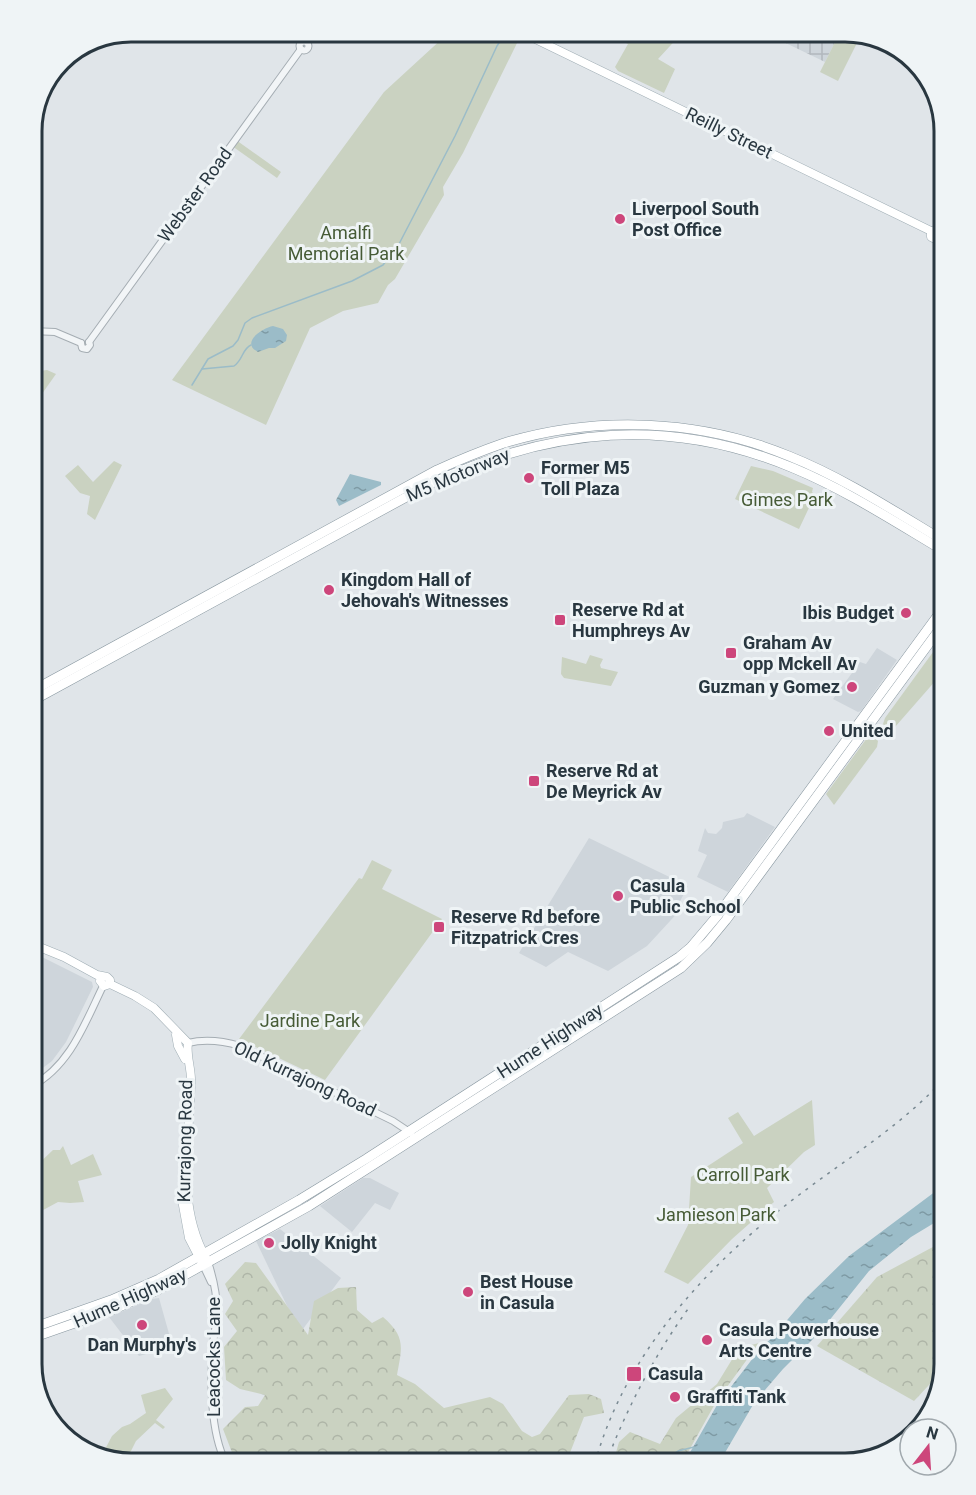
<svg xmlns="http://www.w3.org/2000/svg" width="976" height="1495" font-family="Roboto,sans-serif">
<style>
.built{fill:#ced5db}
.industrial{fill:url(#industrial-grid)}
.forest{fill:url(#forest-crowns)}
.park{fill:#cad2c1}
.water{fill:url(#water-ripples)}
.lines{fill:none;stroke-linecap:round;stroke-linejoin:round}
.stream{stroke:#9bbcc8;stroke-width:1.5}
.minor-casing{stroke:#a5adb3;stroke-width:8}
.major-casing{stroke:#9fadb4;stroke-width:9}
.highway-casing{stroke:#87969f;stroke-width:10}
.minor{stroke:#f2f5f7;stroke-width:6}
.major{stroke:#fff;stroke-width:8}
.highway{stroke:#fff;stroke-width:9}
.rail{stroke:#798992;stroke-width:1.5;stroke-dasharray:3 6;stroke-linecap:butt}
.poi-dot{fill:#cd467b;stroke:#eff4f6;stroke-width:2}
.labels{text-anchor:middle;stroke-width:6;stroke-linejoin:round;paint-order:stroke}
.street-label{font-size:18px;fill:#293740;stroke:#eff4f6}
.poi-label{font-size:18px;font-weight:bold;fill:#293740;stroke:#eff4f6;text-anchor:start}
.park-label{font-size:18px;fill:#465b36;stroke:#eff4f6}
.rim{fill:none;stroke:#293740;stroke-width:3}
</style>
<defs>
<pattern id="industrial-grid" width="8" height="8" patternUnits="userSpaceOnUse" patternTransform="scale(1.5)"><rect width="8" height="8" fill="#ced5db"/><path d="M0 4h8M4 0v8" fill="none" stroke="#b1b7bd"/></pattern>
<pattern id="forest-crowns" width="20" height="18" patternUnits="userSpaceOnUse" patternTransform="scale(1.5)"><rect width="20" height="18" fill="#cad2c1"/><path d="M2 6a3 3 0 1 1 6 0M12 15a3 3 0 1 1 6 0" fill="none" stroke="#aeb5a7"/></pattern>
<pattern id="water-ripples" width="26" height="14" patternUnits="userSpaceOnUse" patternTransform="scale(1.5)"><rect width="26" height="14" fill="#9bbcc8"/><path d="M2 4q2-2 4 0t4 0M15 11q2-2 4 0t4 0" fill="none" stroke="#7e9aa4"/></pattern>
</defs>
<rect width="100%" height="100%" fill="#e0e5e9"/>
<g class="built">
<polygon points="877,648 897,660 861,711 858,712 833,699 860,662 866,664"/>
<polygon points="747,813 775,827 728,892 697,877 707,855 698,851 705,828 708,833 716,834 722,828 723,822 744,817"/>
<polygon points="589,838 688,886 678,905 682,908 647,946 608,971 568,952 546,967 519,953"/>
<polygon points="32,952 92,982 93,987 66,1042 52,1061 32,1076"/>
<polygon points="363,1178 370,1178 399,1193 390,1210 375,1203 352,1232 320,1206"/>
<polygon points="280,1229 341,1278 300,1333 256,1241"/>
<polygon points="159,1298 173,1348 164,1349 139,1356 109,1317 152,1299"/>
</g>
<polygon class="industrial" points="840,32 825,62 765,33"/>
<g class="forest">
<polygon points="944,1241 944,1364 943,1370 914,1401 817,1346 877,1277"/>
<path d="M245 1262 256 1263 308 1335 314 1301 338 1288 356 1287 357 1310 372 1323 383 1317C406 1337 402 1347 397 1375L415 1384 444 1408 490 1397 503 1404 522 1431 532 1437 540 1434 569 1395 589 1394 601 1399 604 1413 584 1417 566 1463H236L223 1429 245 1407 258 1406 265 1395 240 1389 226 1380 224 1347 237 1331 225 1314 233 1301 225 1284Z"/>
<polygon points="759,1343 716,1402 682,1463 613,1463 619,1442 630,1432 660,1444 676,1418 717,1384 739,1348"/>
</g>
<g class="park">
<polygon points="840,32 851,32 861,35 838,81 820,72"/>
<polygon points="682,33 658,59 675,69 664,93 618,71 615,67 628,44 608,34"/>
<polygon points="511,35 519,39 463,153 443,187 444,195 395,279 388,285 378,303 343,311 310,328 266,425 172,380 384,92 445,36"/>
<polygon points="236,140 281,172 277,178 232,146"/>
<polygon points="47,370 56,374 32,408 32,372"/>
<polygon points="114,461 122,465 95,520 87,514 90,496 80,493 65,476 78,465 93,482"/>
<polygon points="751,466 773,471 813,488 812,492 815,495 799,529 735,499"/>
<polygon points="944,637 944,671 895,727 892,729 886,727 883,724 885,718"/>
<polygon points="590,655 603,659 600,665 601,668 618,672 611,686 564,678 561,674 562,657 586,664"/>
<polygon points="873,736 878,741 877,747 834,805 826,794 867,738"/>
<polygon points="372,860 392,870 382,889 442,919 325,1080 239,1039 359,878 362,879"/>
<polygon points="812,1100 815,1145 804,1152 767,1188 774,1202 732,1239 688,1284 664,1272 688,1225 691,1177 743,1143 728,1118 738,1112 754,1136"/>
<polygon points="63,1146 71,1165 93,1154 102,1175 78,1181 84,1202 70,1203 58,1202 32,1216 32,1170 53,1150 60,1150"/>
<polygon points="165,1388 173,1399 156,1420 165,1427 163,1429 155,1423 136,1441 125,1463 102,1455 112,1436 122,1427 130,1424 146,1413 141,1395"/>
</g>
<g class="water">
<path d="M273 326 283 329 287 335 286 341 275 348H269L258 352C240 343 262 328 273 326Z"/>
<polygon points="350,474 381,482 381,485 339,506 336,500"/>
<polygon points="944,1185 944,1217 911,1237 869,1271 820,1332 783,1369 754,1403 719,1463 684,1463 717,1405 763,1345 771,1339 805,1299 849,1256"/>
</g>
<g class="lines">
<g class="stream">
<path d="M202 369 234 366C243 360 242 349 251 345"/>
<polyline points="192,385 208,359 233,346 238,340 245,323 252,318 352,281 383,265 399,244 455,136 497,46 504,35"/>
<polyline points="660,1463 678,1451 694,1447"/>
</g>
<g class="minor-casing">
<g id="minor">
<circle cx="304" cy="46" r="4.5"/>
<polyline points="938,229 944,218"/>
<polyline points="32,331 55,332 81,343"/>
<polyline points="89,342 301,49"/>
<polyline points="81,343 82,348 87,349 90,345 89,342"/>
<path d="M188 1043C205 1039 223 1041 240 1046L393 1121 411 1133"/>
<path d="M32 1086C70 1066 85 1023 103 986"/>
<path d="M208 1262C213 1277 217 1295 217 1312 217 1323 214 1333 213 1344 210 1380 210 1432 226 1463"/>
<polyline points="203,1265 211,1282"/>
</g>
</g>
<g class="major-casing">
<g id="major">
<polyline points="527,35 931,231"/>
<polyline points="931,231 931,237 937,240 941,236"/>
<polyline points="32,944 64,957 97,975 107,977 110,980 110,984"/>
<polyline points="100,981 104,986 110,984"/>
<path d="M110 984 135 996 154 1008 188 1043C186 1055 191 1067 191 1080 190 1140 175 1203 206 1258"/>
<polyline points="176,1035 178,1046 185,1059"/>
<polyline points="182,1200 189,1238 203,1265"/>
</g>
</g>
<g class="highway-casing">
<g id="highway">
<path d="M32 691 437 470C459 460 481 451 504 443 596 415 700 419 789 456 844 478 894 511 944 541"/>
<path d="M32 701 432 483C551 428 669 416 793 468 846 490 895 522 944 551"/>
<polyline points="32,1328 111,1300 159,1279 299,1200 366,1159 679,957 691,947 718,915 944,607"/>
<polyline points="32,1338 112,1310 158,1290 309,1206 681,968 707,943 726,920 944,623"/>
</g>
</g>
<use href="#minor" class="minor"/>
<use href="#major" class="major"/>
<use href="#highway" class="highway"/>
<g class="rail">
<path d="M595 1463C625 1354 706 1266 795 1198 846 1159 900 1127 944 1079"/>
<path d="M606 1463C626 1410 654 1356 688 1309"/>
</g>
</g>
<g class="poi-dot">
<circle cx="620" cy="219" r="6"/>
<circle cx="529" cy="478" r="6"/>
<circle cx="329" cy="590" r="6"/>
<circle cx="906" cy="613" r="6"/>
<rect x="554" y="614" width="12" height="12" rx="3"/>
<rect x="725" y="647" width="12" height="12" rx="3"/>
<circle cx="852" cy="687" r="6"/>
<circle cx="829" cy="731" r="6"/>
<rect x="528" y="775" width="12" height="12" rx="3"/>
<circle cx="618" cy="896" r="6"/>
<rect x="433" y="921" width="12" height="12" rx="3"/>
<circle cx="269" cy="1243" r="6"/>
<circle cx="468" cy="1292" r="6"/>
<circle cx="142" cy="1325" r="6"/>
<circle cx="707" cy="1340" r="6"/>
<rect x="626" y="1366" width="16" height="16" rx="3"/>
<circle cx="675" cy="1397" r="6"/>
</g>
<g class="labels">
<g class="street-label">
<text transform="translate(729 133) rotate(26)" y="6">Reilly Street</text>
<text transform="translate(195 195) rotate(-54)" y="6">Webster Road</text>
<text transform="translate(458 475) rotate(-23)" y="6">M5 Motorway</text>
<text transform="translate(550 1041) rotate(-33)" y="6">Hume Highway</text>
<text transform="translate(305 1079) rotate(25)" y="6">Old Kurrajong Road</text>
<text transform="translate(185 1141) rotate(-89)" y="6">Kurrajong Road</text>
<text transform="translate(130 1298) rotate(-24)" y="6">Hume Highway</text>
<text transform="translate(214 1357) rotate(-90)" y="6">Leacocks Lane</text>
</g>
<g class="poi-label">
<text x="632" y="215">Liverpool South<tspan x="632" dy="21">Post Office</tspan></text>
<text x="541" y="474">Former M5<tspan x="541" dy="21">Toll Plaza</tspan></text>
<text x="341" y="586">Kingdom Hall of<tspan x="341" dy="21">Jehovah's Witnesses</tspan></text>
<text x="572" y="616">Reserve Rd at<tspan x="572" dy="21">Humphreys Av</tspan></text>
<text x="894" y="619" text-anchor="end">Ibis Budget</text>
<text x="743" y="649">Graham Av<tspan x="743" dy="21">opp Mckell Av</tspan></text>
<text x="840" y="693" text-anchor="end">Guzman y Gomez</text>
<text x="841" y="737">United</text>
<text x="546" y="777">Reserve Rd at<tspan x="546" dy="21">De Meyrick Av</tspan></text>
<text x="630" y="892">Casula<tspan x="630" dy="21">Public School</tspan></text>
<text x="451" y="923">Reserve Rd before<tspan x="451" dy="21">Fitzpatrick Cres</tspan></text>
<text x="281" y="1249">Jolly Knight</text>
<text x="480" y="1288">Best House<tspan x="480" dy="21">in Casula</tspan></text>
<text x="719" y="1336">Casula Powerhouse<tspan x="719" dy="21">Arts Centre</tspan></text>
<text x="142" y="1351" text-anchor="middle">Dan Murphy's</text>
<text x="648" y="1380">Casula</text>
<text x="687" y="1403">Graffiti Tank</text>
</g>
<g class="park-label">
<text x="346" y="239">Amalfi<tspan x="346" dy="21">Memorial Park</tspan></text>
<text x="787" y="506">Gimes Park</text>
<text x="310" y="1027">Jardine Park</text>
<text x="743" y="1181">Carroll Park</text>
<text x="716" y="1221">Jamieson Park</text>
</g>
</g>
<path d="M0 0H976V1495H0ZM131 42H845A89 89 0 0 1 934 131V1364A89 89 0 0 1 845 1453H131A89 89 0 0 1 42 1364V131A89 89 0 0 1 131 42Z" fill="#eff4f6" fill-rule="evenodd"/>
<path class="rim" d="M131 42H845A89 89 0 0 1 934 131V1364A89 89 0 0 1 845 1453H131A89 89 0 0 1 42 1364V131A89 89 0 0 1 131 42Z"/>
<g transform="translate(928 1447) rotate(17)"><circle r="28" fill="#eff4f6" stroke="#a0a8ad" stroke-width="1.5"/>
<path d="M0-4.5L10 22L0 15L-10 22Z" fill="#cd467b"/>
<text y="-9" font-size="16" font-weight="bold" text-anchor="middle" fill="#293740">N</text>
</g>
</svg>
